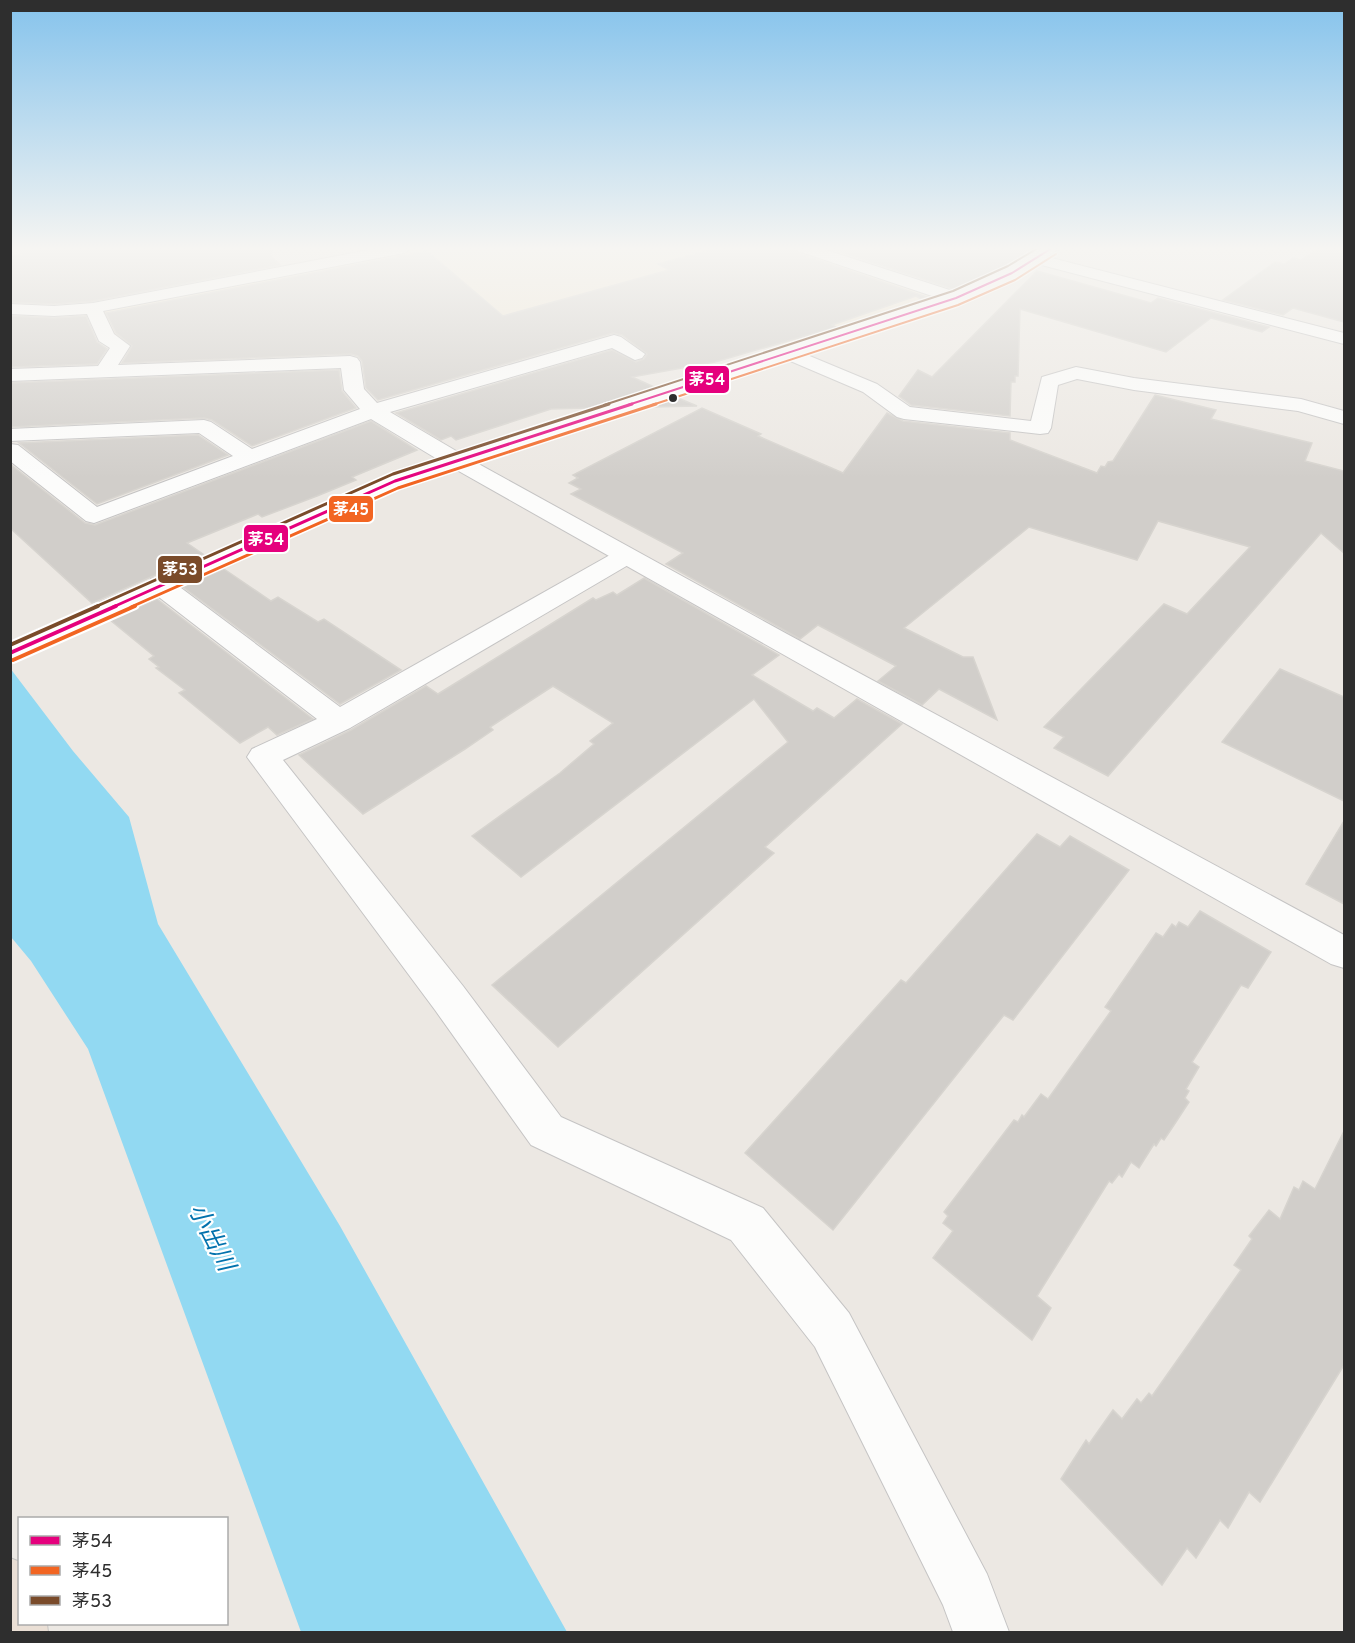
<svg xmlns="http://www.w3.org/2000/svg" width="1355" height="1643" font-family="Overpass,'Noto Sans JP',sans-serif">
<style>
.education{fill:#efe7d7}
.water{fill:#92d9f2}
.building{fill:#d1ceca;stroke:#d7d4cf;stroke-width:1.5}
.lines{fill:none;stroke-linecap:round;stroke-linejoin:round}
.minor-casing{stroke:#c5c4c4;stroke-width:2}
.tertiary-casing{stroke:#c5c4c4;stroke-width:2}
.motorway-casing{stroke:#c6c5c3;stroke-width:2}
.minor{fill:#fcfcfb;fill-rule:evenodd}
.tertiary{fill:#fcfcfb;fill-rule:evenodd}
.motorway{fill:#eadfd5;fill-rule:evenodd}
.bus-1-far2-casing{stroke:#fff;stroke-width:4.5}
.bus-1-far1-casing{stroke:#fff;stroke-width:6}
.bus-1-casing{stroke:#fff;stroke-width:8}
.bus-2-far2-casing{stroke:#fff;stroke-width:4.5}
.bus-2-far1-casing{stroke:#fff;stroke-width:6}
.bus-2-casing{stroke:#fff;stroke-width:8}
.bus-3-far2-casing{stroke:#fff;stroke-width:4.5}
.bus-3-far1-casing{stroke:#fff;stroke-width:6}
.bus-3-casing{stroke:#fff;stroke-width:8}
.bus-1-far2{stroke:#e5007d;stroke-width:2}
.bus-1-far1{stroke:#e5007d;stroke-width:3}
.bus-1{stroke:#e5007d;stroke-width:4}
.bus-2-far2{stroke:#f26522;stroke-width:2}
.bus-2-far1{stroke:#f26522;stroke-width:3}
.bus-2{stroke:#f26522;stroke-width:4}
.bus-3-far2{stroke:#7a4b2a;stroke-width:2}
.bus-3-far1{stroke:#7a4b2a;stroke-width:3}
.bus-3{stroke:#7a4b2a;stroke-width:4}
.bus-dot{fill:#2e2e2e;stroke:#fff;stroke-width:2}
.labels{text-anchor:middle;stroke-width:4.5;stroke-linejoin:round;paint-order:stroke}
.near-water-label{font-size:24px;font-style:italic;fill:#0272ad;stroke:#fff}
.line-badge{stroke:#fff;stroke-width:2}
.badge-label{font-size:16px;text-anchor:middle;font-weight:bold;fill:#fff}
</style>
<rect width="100%" height="100%" fill="#ece8e3"/>
<polygon class="education" points="416,248 795,248 933,295 783,344 624,309 260,335 113,337 101,312 109,307"/>
<polygon class="water" points="10,668 73,751 129,817 158,924 340,1226 567,1632 301,1632 88,1049 31,961 11,937"/>
<g class="building">
<polygon points="18,248 271,248 272,257 280,265 93,301 54,304 10,302 10,256 22,254"/>
<polygon points="717,248 794,248 797,253 927,297 921,299 916,296 832,325 836,327 715,362 632,377 654,387 590,408 551,409 456,440 451,436 441,440 396,413 612,350 636,362 644,359 647,354 622,335 613,333 378,400 366,388 362,361 358,356 351,354 122,363 132,346 116,333 106,313 427,251 503,316 669,270 658,264"/>
<polygon points="828,248 1036,248 1005,267 953,289"/>
<polygon points="1320,248 1344,252 1344,322 1293,308 1283,315 1223,300 1275,262 1284,264 1293,258 1301,260"/>
<polygon points="1037,271 1151,303 1158,298 1269,327 1262,332 1211,318 1166,352 1020,309 1018,376 1015,376 1015,382 1011,382 1010,416 911,405 899,396 918,370 932,377"/>
<polygon points="10,316 54,318 86,316 97,342 107,349 97,364 10,367"/>
<polygon points="339,370 342,391 356,408 252,446 212,420 204,418 10,427 10,383"/>
<polygon points="1155,395 1216,410 1211,419 1312,443 1305,461 1344,471 1344,553 1321,533 1108,776 1054,748 1064,737 1044,727 1164,604 1187,614 1250,547 1158,521 1137,560 1029,527 904,628 963,657 973,657 997,720 939,689 922,705 878,681 896,666 818,625 800,639 666,564 683,553 571,494 581,489 569,483 578,478 573,475 702,408 761,434 758,436 843,473 887,413 903,421 1010,433 1010,440 1097,473 1101,466 1105,467 1108,462 1113,461"/>
<polygon points="678,398 697,406 651,407"/>
<polygon points="371,421 417,450 352,477 356,480 317,496 262,517 258,514 187,543 203,554 92,603 10,528 10,464 85,523 95,525"/>
<polygon points="198,435 228,455 97,504 19,443"/>
<polygon points="224,569 271,601 278,597 318,622 324,619 401,670 340,704 183,587"/>
<polygon points="644,578 779,655 752,675 813,711 817,708 834,718 857,699 902,724 765,847 774,853 558,1047 492,985 788,742 754,699 521,877 472,836 560,773 594,744 590,741 613,723 553,686 490,727 493,730 465,749 363,814 299,755 351,730 426,686 438,694 593,598 596,600 613,592 617,595"/>
<polygon points="157,599 313,719 277,735 268,727 240,743 179,693 185,690 156,668 159,667 149,659 154,656 110,620"/>
<polygon points="1280,669 1344,697 1344,801 1222,742"/>
<polygon points="1344,821 1344,904 1306,884"/>
<polygon points="1037,834 1060,847 1070,836 1129,870 1013,1020 1004,1015 833,1230 745,1153 901,980 906,983"/>
<polygon points="1200,911 1271,952 1248,988 1241,985 1192,1062 1199,1067 1186,1089 1189,1091 1185,1098 1189,1102 1176,1122 1164,1140 1161,1138 1156,1146 1154,1144 1139,1168 1131,1162 1122,1177 1119,1174 1112,1183 1109,1181 1037,1296 1051,1308 1032,1340 933,1258 953,1231 943,1223 948,1216 944,1212 1014,1120 1018,1122 1022,1115 1024,1117 1041,1094 1048,1099 1111,1011 1105,1007 1156,933 1163,937 1172,924 1176,927 1179,922 1188,927"/>
<polygon points="1344,1131 1344,1365 1260,1502 1249,1492 1228,1528 1220,1520 1196,1558 1187,1548 1162,1585 1061,1479 1086,1440 1089,1444 1113,1410 1122,1419 1137,1399 1141,1403 1149,1393 1152,1396 1241,1270 1234,1265 1252,1239 1249,1236 1269,1210 1280,1219 1294,1187 1299,1190 1303,1181 1315,1189"/>
</g>
<g class="lines">
<g class="minor-casing">
<g id="minor">
<polygon points="379,248 412,248 404,253 103,311 114,334 130,346 118,365 350,356 357,358 360,362 364,389 377,403 614,335 621,337 645,354 642,358 635,360 612,348 390,412 463,455 466,460 463,465 455,467 447,465 371,419 94,523 86,521 10,461 10,444 18,445 97,507 233,456 199,433 10,441 10,429 204,420 211,422 252,449 360,409 344,390 341,368 10,381 10,369 98,366 110,348 99,341 87,314 54,316 10,314 10,304 54,306 93,303"/>
<polygon points="796,248 820,248 962,294 965,298 962,302 950,302 798,251"/>
<polygon points="1036,254 1344,333 1344,344 1030,262 1028,259 1030,256"/>
<polygon points="788,347 877,384 910,407 1031,421 1042,377 1076,367 1134,378 1301,399 1344,411 1344,424 1298,411 1134,390 1077,379 1058,385 1051,428 1048,433 1040,434 904,419 897,417 863,392 781,357 778,353 781,349"/>
<polygon points="626,548 635,551 639,556 635,561 350,728 283,760 463,986 561,1117 763,1208 849,1313 987,1574 1009,1632 953,1632 943,1605 815,1347 731,1240 531,1145 435,1010 247,757 252,749 317,719 151,591 147,585 151,579 160,577 169,579 340,707 617,551"/>
</g>
</g>
<g class="tertiary-casing">
<polygon id="tertiary" points="1041,248 1060,248 1018,277 962,302 475,462 787,634 1344,935 1344,968 1331,964 455,469 403,486 10,662 10,642 387,476 950,294 1006,269"/>
</g>
<g class="motorway-casing">
<polygon id="motorway" points="10,1558 20,1562 20,1624 47,1624 48,1632 10,1632"/>
</g>
<use href="#minor" class="minor"/>
<use href="#tertiary" class="tertiary"/>
<use href="#motorway" class="motorway"/>
<g class="bus-1-far2-casing">
<polyline id="bus-1-far2" points="628,405 956,298 1012,273 1052,248"/>
</g>
<g class="bus-1-far1-casing">
<polyline id="bus-1-far1" points="113,607 395,481 632,404"/>
</g>
<g class="bus-1-casing">
<polyline id="bus-1" points="10,653 116,606"/>
</g>
<g class="bus-2-far2-casing">
<polyline id="bus-2-far2" points="652,405 958,305 1015,280 1056,254"/>
</g>
<g class="bus-2-far1-casing">
<polyline id="bus-2-far1" points="131,607 398,488 656,404"/>
</g>
<g class="bus-2-casing">
<polyline id="bus-2" points="13,660 135,606"/>
</g>
<g class="bus-3-far2-casing">
<polyline id="bus-3-far2" points="604,405 953,291 1008,266 1038,248"/>
</g>
<g class="bus-3-far1-casing">
<polyline id="bus-3-far1" points="95,607 393,474 609,404"/>
</g>
<g class="bus-3-casing">
<polyline id="bus-3" points="10,645 98,606"/>
</g>
<use href="#bus-1-far2" class="bus-1-far2"/>
<use href="#bus-1-far1" class="bus-1-far1"/>
<use href="#bus-1" class="bus-1"/>
<use href="#bus-2-far2" class="bus-2-far2"/>
<use href="#bus-2-far1" class="bus-2-far1"/>
<use href="#bus-2" class="bus-2"/>
<use href="#bus-3-far2" class="bus-3-far2"/>
<use href="#bus-3-far1" class="bus-3-far1"/>
<use href="#bus-3" class="bus-3"/>
</g>
<linearGradient id="sky" x2="0" y2="1"><stop stop-color="#85c3ec"/><stop offset="0.52" stop-color="#f6f5f2"/><stop offset="1" stop-color="#f6f5f2" stop-opacity="0"/></linearGradient>
<rect width="1355" height="478" fill="url(#sky)"/>
<circle class="bus-dot" cx="673" cy="398" r="5"/>
<g class="labels">
<g class="near-water-label">
<text transform="translate(212 1237) rotate(63)" y="8">小出川</text>
</g>
</g>
<g class="line-badge">
<rect x="684" y="365" width="46" height="29" rx="6" fill="#e5007d"/>
<rect x="328" y="495" width="46" height="28" rx="6" fill="#f26522"/>
<rect x="243" y="524" width="46" height="29" rx="6" fill="#e5007d"/>
<rect x="157" y="555" width="46" height="29" rx="6" fill="#7a4b2a"/>
</g>
<g class="badge-label">
<text x="707" y="385">茅54</text>
<text x="351" y="515">茅45</text>
<text x="266" y="545">茅54</text>
<text x="180" y="575">茅53</text>
</g>
<rect width="1355" height="1643" fill="none" stroke="#2e2e2e" stroke-width="24"/>
<rect x="18" y="1517" width="210" height="108" fill="#ffffff" stroke="#ababab" stroke-width="1.5"/>
<rect x="30" y="1536" width="30" height="9" fill="#e5007d" stroke="#ababab" stroke-width="1.5"/>
<text x="72" y="1547" font-size="18" fill="#2e2e2e">茅54</text>
<rect x="30" y="1566" width="30" height="9" fill="#f26522" stroke="#ababab" stroke-width="1.5"/>
<text x="72" y="1577" font-size="18" fill="#2e2e2e">茅45</text>
<rect x="30" y="1596" width="30" height="9" fill="#7a4b2a" stroke="#ababab" stroke-width="1.5"/>
<text x="72" y="1607" font-size="18" fill="#2e2e2e">茅53</text>
</svg>
